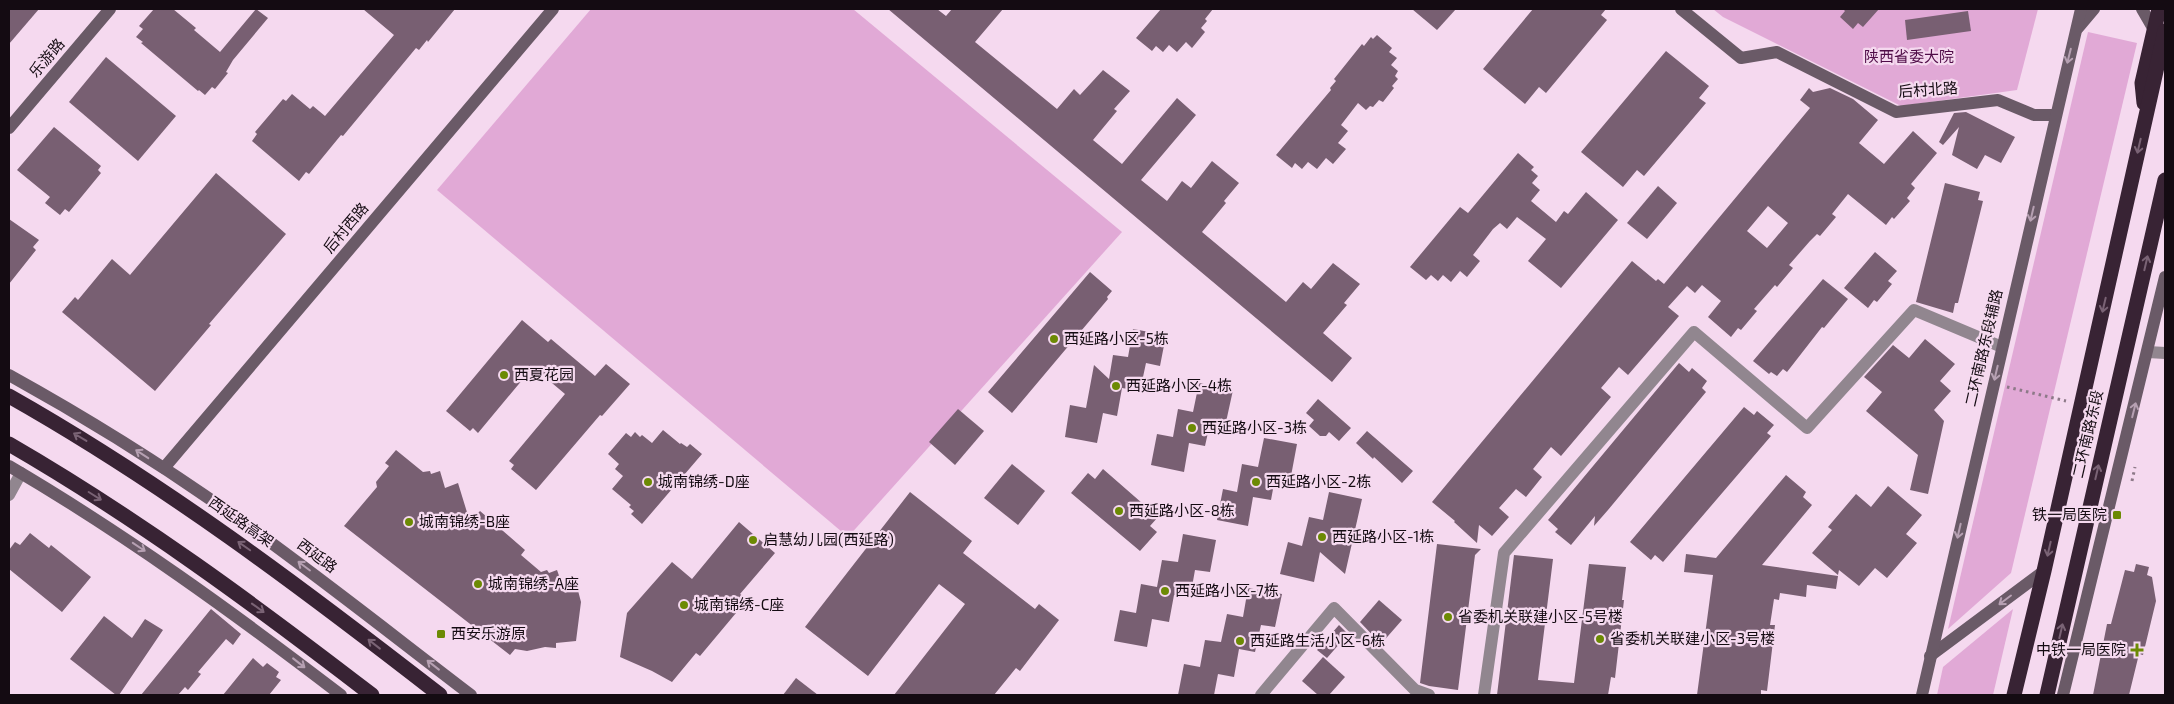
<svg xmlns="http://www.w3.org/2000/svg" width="2174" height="704" font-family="'Exo 2','Noto Sans SC',sans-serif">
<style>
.green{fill:#e1a9d6}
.building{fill:#785f72;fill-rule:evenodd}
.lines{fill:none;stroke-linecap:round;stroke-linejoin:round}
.path{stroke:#8d7988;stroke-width:3;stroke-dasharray:2.5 4;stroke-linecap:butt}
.street{stroke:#91868f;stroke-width:12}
.secondary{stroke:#6a5a67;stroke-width:12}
.highway{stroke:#382334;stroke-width:15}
.oneway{stroke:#b6a0b2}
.oneway2{stroke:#7a6375}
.poi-dot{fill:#6c8a04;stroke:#f5d9ef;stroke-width:2}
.labels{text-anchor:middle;stroke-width:4.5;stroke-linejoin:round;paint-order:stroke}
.park-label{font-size:15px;fill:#500d48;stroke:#f5d9ef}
.street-label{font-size:15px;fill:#140b12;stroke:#f5d9ef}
.poi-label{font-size:15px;fill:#140b12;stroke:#f5d9ef;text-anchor:start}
</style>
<rect width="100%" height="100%" fill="#f5d9ef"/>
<g class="green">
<polygon points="591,9 853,9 1122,232 848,537 437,190"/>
<polygon points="1713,9 2038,9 2017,90 1901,106 1723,17"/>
<polygon points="2088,32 2137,43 2011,573 1948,629"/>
<polygon points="2013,609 1993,695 1937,695 1943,667"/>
</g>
<g class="building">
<polygon points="9,9 39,9 9,44"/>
<polygon points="154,9 173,9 196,28 194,30 220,52 256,9 268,18 233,60 226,72 228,73 215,89 212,87 205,95 199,90 198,91 141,43 143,42 136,37 143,29 139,26"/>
<polygon points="363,9 455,9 428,42 427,40 419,50 416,48 343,136 341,135 309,174 306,172 299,181 252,141 257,134 255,132 283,99 286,101 292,94 310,109 313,106 325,116 394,35"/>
<polygon points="888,9 937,9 946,16 952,9 1003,9 975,42 1057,109 1074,89 1080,95 1103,70 1130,91 1114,109 1117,111 1093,140 1122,164 1177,98 1196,115 1141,180 1167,201 1182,181 1191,188 1212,161 1239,183 1224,201 1226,203 1202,232 1286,302 1303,282 1311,289 1333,263 1360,284 1344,303 1347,305 1323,333 1352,358 1332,382"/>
<polygon points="1161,9 1213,9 1205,19 1207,21 1201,28 1205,32 1192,48 1186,42 1177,52 1169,45 1163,52 1156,46 1152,51 1136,38"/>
<polygon points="1412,9 1456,9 1437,30"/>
<polygon points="1533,9 1606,9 1601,15 1607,20 1546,93 1539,87 1525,104 1483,69"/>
<polygon points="1843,9 1879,9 1863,27 1858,23 1853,29 1840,17 1845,11"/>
<polygon points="1968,11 1971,31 1907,40 1905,20"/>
<polygon points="1377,35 1392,48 1389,52 1397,58 1391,65 1398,71 1395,76 1398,79 1392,86 1394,88 1383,102 1379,100 1373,107 1370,106 1366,110 1358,103 1341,125 1348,131 1338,143 1346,149 1333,164 1326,158 1317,169 1308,162 1302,169 1295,163 1292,168 1276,155 1331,90 1330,88 1336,81 1334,79 1362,44 1364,46 1371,37 1373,39"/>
<polygon points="1666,51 1709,86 1699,98 1706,103 1644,176 1637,170 1623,187 1581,152"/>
<polygon points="106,57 176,116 138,161 69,102"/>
<path d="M1809 88 1813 92 1830 88 1853 99 1878 120 1859 143 1884 164 1913 131 1937 153 1911 184 1915 188 1907 198 1910 201 1894 219 1892 217 1886 225 1848 194 1832 214 1836 217 1820 236 1817 234 1810 241 1789 265 1793 268 1777 287 1775 285 1754 309 1757 311 1741 330 1738 328 1731 337 1708 317 1721 301 1702 285 1695 293 1687 286 1668 307 1679 316 1628 375 1619 367 1601 388 1611 397 1561 456 1551 447 1533 469 1542 477 1526 497 1516 489 1499 508 1509 517 1492 536 1479 525 1477 543 1454 522 1455 521 1432 502 1632 261 1656 281 1658 279 1664 284 1810 108 1800 100ZM1768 206 1788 223 1767 248 1747 231Z"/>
<polygon points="1966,112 2015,137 2001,163 1985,155 1977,169 1952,155 1959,127 1943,145 1939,142 1954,113"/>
<polygon points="54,127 101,166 98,170 101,173 69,212 65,209 60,215 45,203 50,197 17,170"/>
<polygon points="1518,153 1534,167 1531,170 1538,176 1532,183 1540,190 1531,201 1556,222 1564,211 1568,214 1586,192 1618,220 1561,288 1528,261 1546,239 1517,217 1507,229 1500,223 1493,229 1473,255 1480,261 1467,277 1460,271 1451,282 1443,275 1438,281 1431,275 1426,280 1410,267 1460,207 1468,213"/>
<polygon points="216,173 286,234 209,324 211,325 155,391 62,312 75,297 78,300 112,259 130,275"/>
<polygon points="1945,183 1980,192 1978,200 1983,201 1958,303 1955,303 1953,313 1916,302"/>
<polygon points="1658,186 1677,203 1647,239 1627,223"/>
<polygon points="9,219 39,240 33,247 36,250 9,284"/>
<polygon points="1875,252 1897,271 1888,281 1892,284 1877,302 1874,300 1868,308 1844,288"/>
<polygon points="1090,272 1112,291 1107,297 1108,299 1012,413 988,392"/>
<polygon points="1823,279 1848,299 1824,328 1822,327 1787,372 1783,369 1777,376 1771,372 1769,374 1753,361"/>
<polygon points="522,320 548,342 551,339 595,376 606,364 630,384 602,416 600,415 536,490 511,469 514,465 509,461 565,394 533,367 478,433 473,428 470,431 446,411"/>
<polygon points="1133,329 1166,335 1160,366 1146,363 1140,391 1122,388 1117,416 1103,413 1097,443 1065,437 1070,405 1086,408 1094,365 1109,379 1113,355 1128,357"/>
<polygon points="1925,339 1955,364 1940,381 1951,391 1934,410 1944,421 1928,494 1910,490 1918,455 1866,411 1882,392 1864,377 1893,345 1909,358"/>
<polygon points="1679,363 1689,372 1692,368 1707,381 1702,388 1706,392 1608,510 1594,526 1595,516 1571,545 1555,532 1558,529 1548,520"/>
<polygon points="1199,383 1233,390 1226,422 1211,419 1205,446 1189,443 1184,472 1151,465 1157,434 1173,437 1178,409 1193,412"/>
<polygon points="1318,399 1351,428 1339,441 1329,432 1326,436 1320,436 1309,426 1314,420 1306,413"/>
<polygon points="1744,407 1754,415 1757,411 1774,425 1767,433 1771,436 1663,562 1655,555 1651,560 1630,542"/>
<polygon points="958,409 984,431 955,465 929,442"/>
<polygon points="663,430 680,444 681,443 687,447 690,444 702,454 642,524 631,514 634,511 629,507 631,505 612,489 623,476 615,469 619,464 608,454 626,433 631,437 635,432 640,437 642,435 652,443"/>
<polygon points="1367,431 1413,471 1402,483 1374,457 1373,459 1356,443"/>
<polygon points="1264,438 1297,444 1291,476 1276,473 1271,500 1253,497 1248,526 1217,520 1223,489 1237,492 1242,464 1258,467"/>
<polygon points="396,450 423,472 430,471 431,474 440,471 445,488 458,483 470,522 480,511 525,550 521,555 541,572 547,570 549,573 557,570 563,587 576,583 581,602 576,641 556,643 556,648 545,647 527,651 515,649 510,655 344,526 377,487 376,482 389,466 385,463"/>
<polygon points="1012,464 1045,491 1018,525 984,498"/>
<polygon points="1103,469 1158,517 1150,526 1157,532 1140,551 1071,493 1088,473 1095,479"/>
<polygon points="1786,475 1806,492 1803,497 1812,505 1762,565 1838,576 1836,589 1807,585 1806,597 1780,593 1779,600 1774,599 1770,625 1775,625 1767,691 1761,690 1761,695 1697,695 1713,575 1684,572 1686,554 1716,558"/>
<polygon points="1888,486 1922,515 1906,534 1917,543 1887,578 1875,568 1859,586 1839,570 1838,575 1812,553 1832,530 1828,527 1856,494 1871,507"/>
<polygon points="910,492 972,541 963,553 1035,609 1039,604 1059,620 1020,671 1016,668 994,695 894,695 965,604 939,584 868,676 805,627"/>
<polygon points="1329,492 1362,499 1345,574 1320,552 1314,582 1280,574 1288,542 1302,546 1309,517 1323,520"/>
<polygon points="739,522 775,553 740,594 743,596 733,610 736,613 700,656 696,653 672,682 652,671 620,657 627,613 672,562 692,579"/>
<polygon points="30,533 49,548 51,545 91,577 62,612 9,569 9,550 15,542 20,545"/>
<polygon points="1183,534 1216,540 1210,572 1195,570 1190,598 1174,595 1169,622 1152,619 1147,647 1114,641 1120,610 1136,613 1141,584 1157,587 1162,560 1178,562"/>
<polygon points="1437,544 1481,549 1475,555 1458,690 1429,686 1420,683"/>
<polygon points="1514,555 1553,559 1538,680 1574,683 1589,564 1626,567 1622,600 1624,600 1615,678 1611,677 1608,695 1497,695"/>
<polygon points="2136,564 2149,567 2147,575 2152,577 2156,601 2143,655 2139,654 2129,695 2093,695 2107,624 2111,624 2125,570 2134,572"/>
<polygon points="1248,588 1282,594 1275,627 1261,625 1255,652 1239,649 1234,677 1218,674 1214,695 1178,695 1184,664 1200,667 1205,640 1221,642 1227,614 1243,617"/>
<polygon points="1379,600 1402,620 1381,644 1360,622"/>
<polygon points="211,609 241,634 233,645 226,639 198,672 201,674 188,690 185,687 178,695 141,695"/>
<polygon points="104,616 132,638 145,619 163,630 119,695 116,695 70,659"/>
<polygon points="1339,625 1348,634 1327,658 1317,650"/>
<polygon points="1323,657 1345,677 1329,695 1318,695 1302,681"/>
<polygon points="253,658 263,667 267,663 279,672 276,677 281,680 269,695 223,695"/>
<polygon points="796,678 818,695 783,695"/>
</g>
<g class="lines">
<g class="path">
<polyline points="1972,379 1981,381"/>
<polyline points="2007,387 2066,401"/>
<polyline points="1968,396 1978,352"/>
<polyline points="2132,481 2135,467"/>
</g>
<g class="street">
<polyline points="2148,352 2165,353"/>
<polyline points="9,495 21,473"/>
<polyline points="1261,695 1334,608 1415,690 1429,695"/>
<polyline points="1484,695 1504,553 1694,332 1807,428 1914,310 2002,347"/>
</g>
<g class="secondary">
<polyline points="1681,9 1741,58 1777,52 1896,112 1998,100 2034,115 2055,115"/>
<polyline points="2142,9 2153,28"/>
<polyline points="2078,28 2094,9"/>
<polyline points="9,128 110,9"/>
<path d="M9 375C85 417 159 463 230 513 312 571 391 634 471 695"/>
<path d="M9 466C125 534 234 613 341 695"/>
<polyline points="164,468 553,9"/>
<polyline points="1930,656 2044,571"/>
<polyline points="1922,695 2081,9"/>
<polyline points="2063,695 2165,277"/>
</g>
<g class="highway">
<polyline points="2144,103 2142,83 2159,9"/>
<path d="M9 396C163 483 301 587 440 695"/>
<path d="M9 444C137 518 255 605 372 695"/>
<polyline points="2014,695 2044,571 2165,31"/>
<polyline points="2047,695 2165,180"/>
</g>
</g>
<defs><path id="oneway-shaft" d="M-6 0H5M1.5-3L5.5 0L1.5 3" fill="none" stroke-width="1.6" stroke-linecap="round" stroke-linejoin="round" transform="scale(1.25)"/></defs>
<g class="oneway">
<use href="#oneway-shaft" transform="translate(2069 56) rotate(104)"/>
<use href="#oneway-shaft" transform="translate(2032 214) rotate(103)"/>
<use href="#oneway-shaft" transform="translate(1996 373) rotate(103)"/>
<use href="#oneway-shaft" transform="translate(2134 410) rotate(-76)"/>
<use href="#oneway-shaft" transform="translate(142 454) rotate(-147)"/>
<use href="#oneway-shaft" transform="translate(1959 531) rotate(103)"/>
<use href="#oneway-shaft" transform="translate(139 547) rotate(34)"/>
<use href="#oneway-shaft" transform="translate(304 566) rotate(-143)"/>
<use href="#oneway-shaft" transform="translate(2005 600) rotate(143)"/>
<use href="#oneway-shaft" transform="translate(299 663) rotate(38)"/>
<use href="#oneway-shaft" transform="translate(433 665) rotate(-142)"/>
</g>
<g class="oneway2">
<use href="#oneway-shaft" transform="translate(2139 146) rotate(103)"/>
<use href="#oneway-shaft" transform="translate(2146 263) rotate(-77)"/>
<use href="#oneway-shaft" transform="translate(2104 305) rotate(103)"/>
<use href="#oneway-shaft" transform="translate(80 437) rotate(-149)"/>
<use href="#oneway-shaft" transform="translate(2097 472) rotate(-77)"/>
<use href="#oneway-shaft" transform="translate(95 496) rotate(32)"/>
<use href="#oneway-shaft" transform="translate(244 546) rotate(-145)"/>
<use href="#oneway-shaft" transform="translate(2049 549) rotate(103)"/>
<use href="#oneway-shaft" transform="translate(258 608) rotate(36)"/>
<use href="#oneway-shaft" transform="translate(2061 631) rotate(-77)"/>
<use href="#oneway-shaft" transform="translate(374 644) rotate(-142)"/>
</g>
<g class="poi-dot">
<circle cx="1054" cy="339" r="5"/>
<circle cx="504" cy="375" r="5"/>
<circle cx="1116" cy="386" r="5"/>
<circle cx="1192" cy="428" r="5"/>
<circle cx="648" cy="482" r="5"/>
<circle cx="1256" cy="482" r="5"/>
<circle cx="1119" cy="511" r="5"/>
<rect x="2112" y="510" width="10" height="10" rx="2.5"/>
<circle cx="409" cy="522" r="5"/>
<circle cx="1322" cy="537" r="5"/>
<circle cx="753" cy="540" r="5"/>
<circle cx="478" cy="584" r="5"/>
<circle cx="1165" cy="591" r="5"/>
<circle cx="684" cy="605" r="5"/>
<circle cx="1448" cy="617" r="5"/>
<rect x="436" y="629" width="10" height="10" rx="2.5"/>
<circle cx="1600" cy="639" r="5"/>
<circle cx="1240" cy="641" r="5"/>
<path d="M2134.5 642.5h5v5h5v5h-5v5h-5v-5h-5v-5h5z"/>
</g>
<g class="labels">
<g class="park-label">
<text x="1909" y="62">陕西省委大院</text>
</g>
<g class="street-label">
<text transform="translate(47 58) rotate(-50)" y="5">乐游路</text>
<text transform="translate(1928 90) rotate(-4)" y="5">后村北路</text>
<text transform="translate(346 228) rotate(-50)" y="5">后村西路</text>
<text transform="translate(1984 348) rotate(-77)" y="5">二环南路东段辅路</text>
<text transform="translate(2088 434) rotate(-77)" y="5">二环南路东段</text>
<text transform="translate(241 522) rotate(35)" y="5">西延路高架</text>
<text transform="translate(317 556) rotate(37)" y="5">西延路</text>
</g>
<g class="poi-label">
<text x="1064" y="344">西延路小区-5栋</text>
<text x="514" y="380">西夏花园</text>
<text x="1126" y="391">西延路小区-4栋</text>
<text x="1202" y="433">西延路小区-3栋</text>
<text x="658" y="487">城南锦绣-D座</text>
<text x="1266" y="487">西延路小区-2栋</text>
<text x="1129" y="516">西延路小区-8栋</text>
<text x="2107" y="520" text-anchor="end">铁一局医院</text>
<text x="419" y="527">城南锦绣-B座</text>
<text x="1332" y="542">西延路小区-1栋</text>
<text x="763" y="545">启慧幼儿园(西延路)</text>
<text x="488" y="589">城南锦绣-A座</text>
<text x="1175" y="596">西延路小区-7栋</text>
<text x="694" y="610">城南锦绣-C座</text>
<text x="1458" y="622">省委机关联建小区-5号楼</text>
<text x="451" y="639">西安乐游原</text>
<text x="1610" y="644">省委机关联建小区-3号楼</text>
<text x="1250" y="646">西延路生活小区-6栋</text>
<text x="2126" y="655" text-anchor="end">中铁一局医院</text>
</g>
</g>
<rect width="2174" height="704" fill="none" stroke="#140b12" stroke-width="20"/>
</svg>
